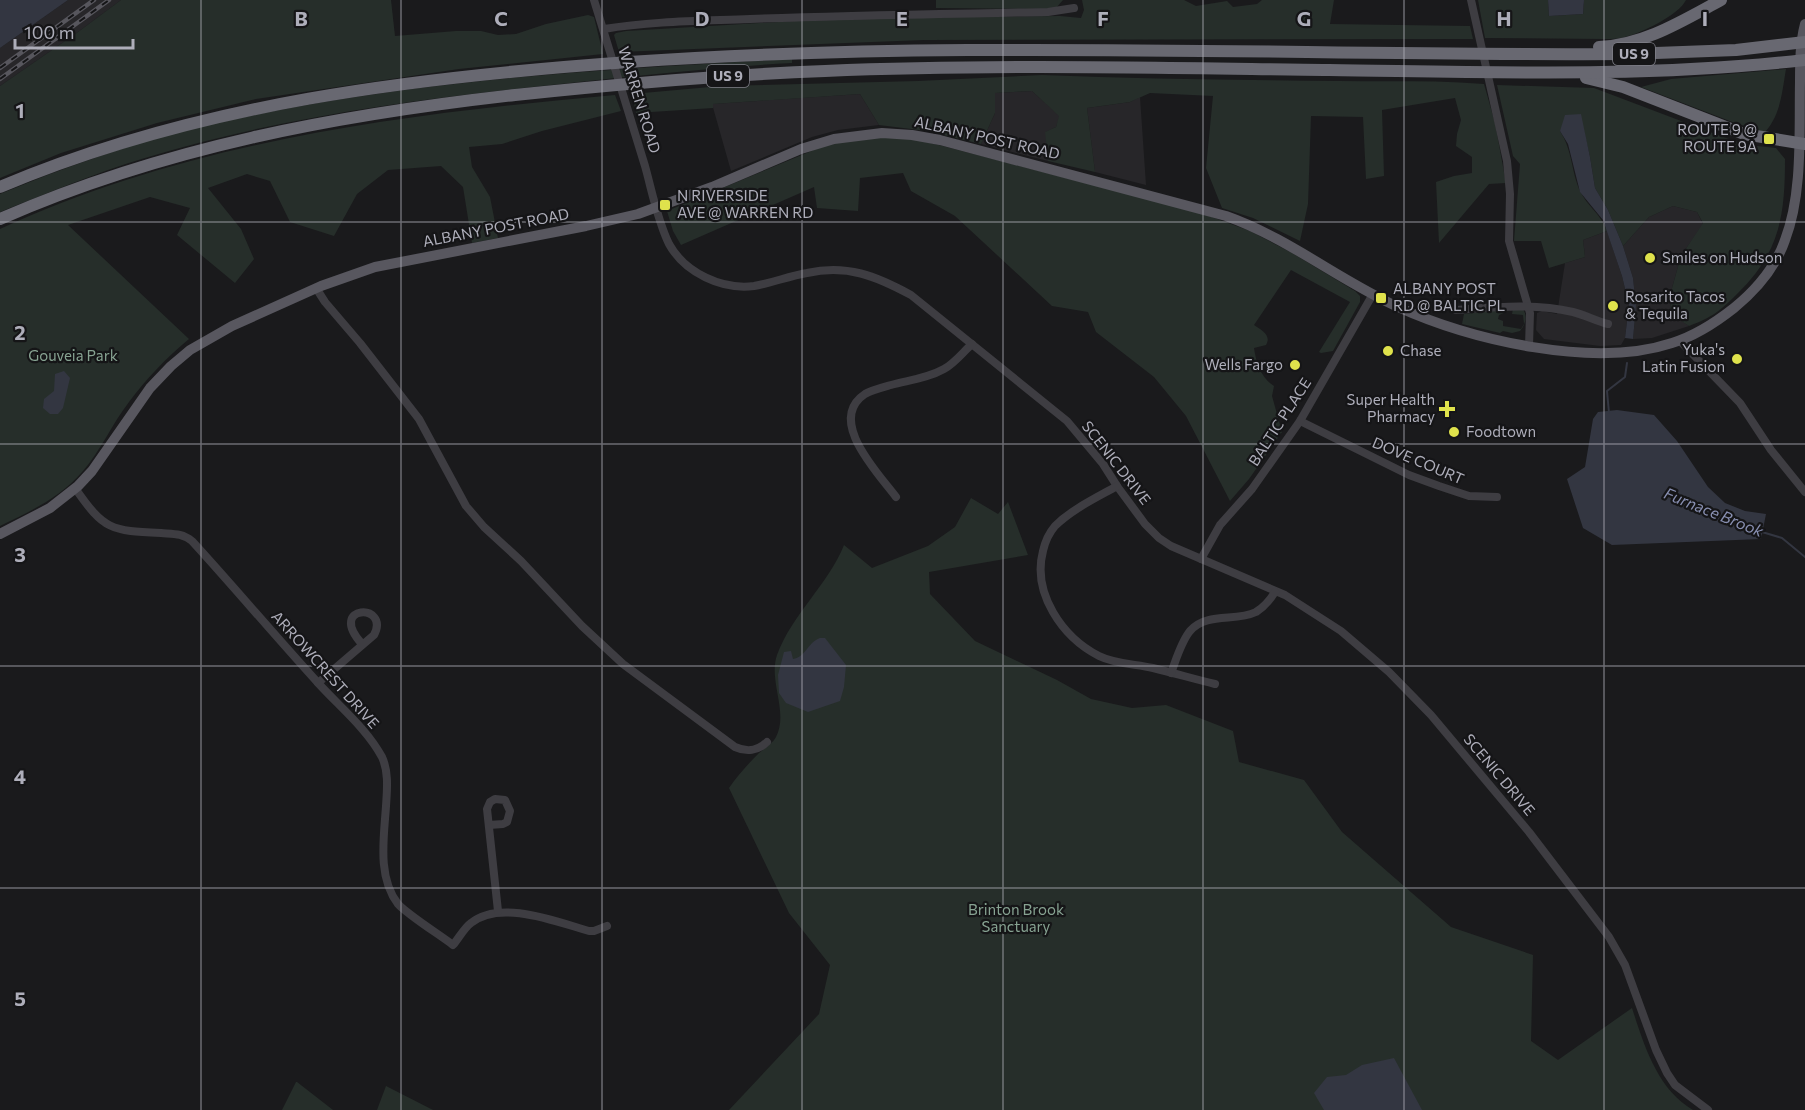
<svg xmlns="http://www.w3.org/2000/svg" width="1805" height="1110" font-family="Commissioner,sans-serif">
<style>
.built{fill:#272629}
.green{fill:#262e2a}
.water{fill:#333641}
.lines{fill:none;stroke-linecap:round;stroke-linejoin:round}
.stream{stroke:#333641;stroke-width:2}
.minor{stroke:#3e3d42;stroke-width:8}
.major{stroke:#58575f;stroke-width:10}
.highway{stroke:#686871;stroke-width:12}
.rail-casing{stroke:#57565d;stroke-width:4.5}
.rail{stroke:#151517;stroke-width:2;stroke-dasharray:7;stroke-linecap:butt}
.grid{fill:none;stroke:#aeaeba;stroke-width:1.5;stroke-opacity:0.55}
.poi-dot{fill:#dfe24c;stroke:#151517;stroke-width:2}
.labels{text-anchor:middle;stroke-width:4.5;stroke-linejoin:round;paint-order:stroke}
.shield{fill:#151517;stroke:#808089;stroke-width:1.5}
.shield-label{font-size:14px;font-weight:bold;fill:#aeaeba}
.street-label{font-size:15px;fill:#aeaeba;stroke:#151517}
.poi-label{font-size:15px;fill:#aeaeba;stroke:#151517;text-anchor:start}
.park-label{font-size:15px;fill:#87a392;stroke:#151517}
.water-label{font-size:16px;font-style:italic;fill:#888fb1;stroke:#151517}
.grid-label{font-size:20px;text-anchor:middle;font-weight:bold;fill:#aeaeba;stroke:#151517;stroke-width:4.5;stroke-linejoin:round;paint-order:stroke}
</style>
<rect width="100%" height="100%" fill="#1a1a1c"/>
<g class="built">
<polygon points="68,0 121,0 78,32 0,86 0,48"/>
<polygon points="1032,91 1060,116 1056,127 1046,132 1048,161 981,144 995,113 995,93"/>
<polygon points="860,94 879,125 838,130 812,137 731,171 712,104"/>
<polygon points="1140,97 1146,185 1095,172 1087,108 1130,102"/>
<polygon points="1673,206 1697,212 1703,224 1681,256 1672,288 1670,313 1689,326 1652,338 1633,339 1636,306 1633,278 1623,246 1649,217"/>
<polygon points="1607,231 1622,276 1629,305 1625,338 1621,345 1600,346 1544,339 1536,330 1537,313 1542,311 1557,314 1565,263 1585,257 1583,240"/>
</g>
<g class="green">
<polygon points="121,0 391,0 395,36 456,31 481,31 498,35 516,34 546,24 588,15 594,17 603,54 459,69 256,99 157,123 61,153 0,178 0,86 78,32"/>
<polygon points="936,0 1063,0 1056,8 1049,9 936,8"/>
<polygon points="1082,0 1184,0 1196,6 1227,1 1233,7 1257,4 1262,0 1334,0 1330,24 1470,26 1473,39 924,40 619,52 614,35 616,33 626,31 795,21 950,17 1060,16 1081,18 1084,10"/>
<path d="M1478 0H1548L1549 16 1583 14 1584 0H1686C1679 15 1641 33 1625 37 1618 39 1611 39 1605 39L1485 38Z"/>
<path d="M792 59V63C718 67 644 75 570 83 427 98 282 116 145 158 95 173 48 193 0 212V194C63 168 127 145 193 128 216 122 241 118 264 113 438 78 615 69 792 59Z"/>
<path d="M1786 69C1782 92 1781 114 1765 132L1735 123 1641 87 1671 79Z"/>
<path d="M1042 75C1141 79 1240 80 1339 81 1387 82 1436 80 1484 84L1495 123 1506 183 1489 184 1439 243 1436 182 1454 176 1472 173V157L1456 146 1457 134 1461 120 1455 98 1382 110 1384 176 1366 179 1363 117 1311 116 1308 204 1300 241 1253 218 1222 208 1206 168 1213 96 1150 93 1130 102 1087 108 1095 172 1048 161 1045 132 1056 127 1059 116 1032 91 995 93V113L981 144 927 131 879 125 860 94 713 104V108L636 113 632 94 721 86 918 81Z"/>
<path d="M1497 85 1594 88 1726 138 1748 145 1776 148 1785 159C1785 215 1780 252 1738 293 1720 311 1713 317 1689 326L1670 314 1672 288 1681 256 1703 223 1697 212 1673 206 1649 217 1623 246 1608 210 1595 188 1590 157 1580 114 1560 131C1573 152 1571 171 1580 191 1587 206 1601 214 1607 231L1583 240 1585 257 1549 268 1541 241H1514L1520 164 1513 156Z"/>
<path d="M615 95 621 111 542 131 502 144 469 147 472 167 490 197 498 238 472 243 463 187 441 166 388 170 357 194 334 236 290 222 270 181 247 174 208 188 241 229 254 259 235 283 177 235 190 208 150 197 68 225 189 339C167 357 146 379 129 402 112 424 101 450 83 471 61 497 31 511 0 526V229C193 140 405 114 615 95Z"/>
<path d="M876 137 912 139 939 145 1201 213 1250 231 1292 253 1355 291 1360 296V302L1333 351 1321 353 1319 352 1350 302 1291 270 1254 325C1261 330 1272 335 1266 345L1254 348C1256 362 1261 378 1274 386L1272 396 1282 432 1249 479 1230 501 1186 416 1154 377 1096 332 1088 312 1052 306 955 216 911 191 903 173 860 178 858 211 817 208 814 187 681 245 673 231 667 211 821 147 844 141Z"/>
<path d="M1513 309H1523C1528 317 1525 325 1520 331L1512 333 1503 331 1500 333 1462 324 1464 314 1502 310 1504 313 1499 315 1498 319 1503 321V326L1521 329 1524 324 1523 315 1512 314Z"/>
<path d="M971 498 998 514 1008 502 1028 555 929 572 930 594 975 641 1057 680 1091 699 1132 708 1166 705 1233 731 1239 762 1304 780 1342 832 1451 927 1533 955 1531 1041 1558 1060 1632 1008C1644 1045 1657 1089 1693 1110H729L819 1014 830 965 789 913 729 788C738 775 748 764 759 753 764 749 773 743 776 737 789 712 768 681 777 655 792 614 828 585 844 545L872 568 928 546 955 527Z"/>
<polygon points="296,1082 297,1082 333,1110 282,1110"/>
<polygon points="386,1086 433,1110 377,1110"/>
</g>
<g class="water">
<polygon points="0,0 68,0 0,48"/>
<polygon points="1548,0 1584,0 1583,14 1549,16"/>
<polygon points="1581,114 1590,157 1595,188 1608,210 1623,246 1633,278 1636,306 1633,339 1625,338 1629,305 1622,276 1603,220 1580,192 1568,144 1560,131 1565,115"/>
<polygon points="64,371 70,378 63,408 58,414 50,414 43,408 44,399 54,391 55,374"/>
<polygon points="1617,410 1654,415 1677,441 1708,487 1725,503 1745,511 1766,514 1761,539 1612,545 1583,528 1567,479 1585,467 1593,419 1598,412"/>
<path d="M820 638H825L846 665 844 687 840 701 808 712 786 703 779 693 778 675 784 652 791 651 793 659C806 657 807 643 820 638Z"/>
<polygon points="1394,1058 1422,1110 1324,1110 1314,1093 1327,1077 1346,1075 1362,1065"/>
</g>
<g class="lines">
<g class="stream">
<polyline points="1609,413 1607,391 1625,377 1627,363"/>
<polyline points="1762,532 1782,538 1805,557"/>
</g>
<g class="minor">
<path d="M594 0C611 55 628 110 645 166 652 191 657 219 669 244 685 273 722 290 754 286 772 283 789 276 807 273 847 264 876 276 911 295L1067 421 1103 464 1117 486 1145 524 1159 538 1171 546 1285 595 1341 631 1389 672 1431 715 1529 832 1609 937 1625 965 1656 1050 1667 1073 1675 1085 1708 1110"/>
<polyline points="1471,0 1507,161 1510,194 1509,241 1530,313 1529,346"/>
<path d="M604 29C652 21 702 21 750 19 849 15 949 14 1048 12L1074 8"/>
<path d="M316 288 325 302 360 343 419 419 466 506 484 527 521 561 582 626 623 664 735 747C746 752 758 751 767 742"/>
<path d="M1456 310C1496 307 1533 303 1573 312 1585 315 1596 321 1608 324"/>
<polyline points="1680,341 1740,403 1771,450 1805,492"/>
<polyline points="1300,421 1409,475 1439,486 1469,496 1497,497"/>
<path d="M1117 486C1096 498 1072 509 1055 526 1049 533 1045 542 1043 551 1032 593 1062 637 1099 656 1115 664 1135 664 1153 668 1174 673 1194 679 1215 684"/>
<path d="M75 488C104 530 111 531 161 533 173 534 182 533 192 541 235 588 276 637 319 684 340 707 367 729 382 757 389 772 387 790 386 806 384 837 377 877 398 904 408 915 440 935 453 945 459 938 464 928 471 923 500 899 557 922 589 931H594L607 926"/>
<path d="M896 497C878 473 826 420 865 394 872 390 884 387 891 385 910 380 928 378 944 369 955 363 963 352 972 344"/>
<polyline points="1201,559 1220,525 1252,489 1300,421 1373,294"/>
<path d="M1171 673C1176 660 1181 642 1190 631 1207 612 1235 622 1256 612 1264 607 1270 600 1275 592"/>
<path d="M318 683 374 635C391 603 326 604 362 644"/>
<polyline points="489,825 503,824 507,822 510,811 505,800 495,799 490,802 487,809 498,911"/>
</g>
<path class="major" d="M0 534 50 508 78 486 92 471 150 388 171 366 190 350 232 326 321 286 375 267 586 226 638 214 712 187 801 149 834 139 882 133 912 135 940 140 1226 216C1288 238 1339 280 1398 307 1471 340 1594 369 1672 343 1695 336 1715 323 1734 308 1756 290 1776 266 1785 240 1803 193 1799 132 1800 82 1800 63 1800 43 1805 24"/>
<g class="highway">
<path d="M1599 47C1644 45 1682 21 1721 0"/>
<polyline points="1586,78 1623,87 1744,134 1805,144"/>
<path d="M0 187C198 103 416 77 629 62 962 39 1296 56 1629 54L1736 50 1805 42"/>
<path d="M0 219C165 147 337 115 515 95 618 84 721 75 825 71 993 64 1161 68 1329 70 1488 72 1647 78 1805 60"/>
</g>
<g class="rail-casing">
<g id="rail">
<polyline points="0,68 94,0"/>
<polyline points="0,79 109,0"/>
</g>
</g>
<use href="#rail" class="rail"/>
</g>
<path class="grid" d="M201 0V1110M401 0V1110M602 0V1110M802 0V1110M1003 0V1110M1203 0V1110M1404 0V1110M1604 0V1110M0 222H1805M0 444H1805M0 666H1805M0 888H1805"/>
<g class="poi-dot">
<rect x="1763" y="133" width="12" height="12" rx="3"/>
<rect x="659" y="199" width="12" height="12" rx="3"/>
<circle cx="1650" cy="258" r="6"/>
<rect x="1375" y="292" width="12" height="12" rx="3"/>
<circle cx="1613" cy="306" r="6"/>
<circle cx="1388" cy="351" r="6"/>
<circle cx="1737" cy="359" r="6"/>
<circle cx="1295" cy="365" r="6"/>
<path d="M1444 400h6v6h6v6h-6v6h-6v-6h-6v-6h6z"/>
<circle cx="1454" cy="432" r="6"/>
</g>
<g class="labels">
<g class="shield">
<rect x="1613" y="43" width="42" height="22" rx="4.5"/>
<rect x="707" y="65" width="42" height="22" rx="4.5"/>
</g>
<g class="shield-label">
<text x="1634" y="59">US 9</text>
<text x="728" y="81">US 9</text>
</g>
<g class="street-label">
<text transform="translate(639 100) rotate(73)" y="5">WARREN ROAD</text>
<text transform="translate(987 138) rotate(13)" y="5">ALBANY POST ROAD</text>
<text transform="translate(496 228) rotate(-11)" y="5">ALBANY POST ROAD</text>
<text transform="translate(1280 422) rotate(-57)" y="5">BALTIC PLACE</text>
<text transform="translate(1418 461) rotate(23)" y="5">DOVE COURT</text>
<text transform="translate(1116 463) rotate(52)" y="5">SCENIC DRIVE</text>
<text transform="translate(325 670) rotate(48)" y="5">ARROWCREST DRIVE</text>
<text transform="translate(1499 775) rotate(50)" y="5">SCENIC DRIVE</text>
</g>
<g class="poi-label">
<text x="1757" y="135" text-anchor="end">ROUTE 9 @<tspan x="1757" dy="17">ROUTE 9A</tspan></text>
<text x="677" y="201">N RIVERSIDE<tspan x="677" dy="17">AVE @ WARREN RD</tspan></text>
<text x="1662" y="263">Smiles on Hudson</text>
<text x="1393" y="294">ALBANY POST<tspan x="1393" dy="17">RD @ BALTIC PL</tspan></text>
<text x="1625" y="302">Rosarito Tacos<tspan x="1625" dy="17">&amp; Tequila</tspan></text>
<text x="1725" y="355" text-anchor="end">Yuka's<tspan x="1725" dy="17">Latin Fusion</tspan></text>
<text x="1400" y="356">Chase</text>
<text x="1283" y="370" text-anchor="end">Wells Fargo</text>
<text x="1435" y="405" text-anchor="end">Super Health<tspan x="1435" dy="17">Pharmacy</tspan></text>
<text x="1466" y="437">Foodtown</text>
</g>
<g class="park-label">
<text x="73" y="361">Gouveia Park</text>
<text x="1016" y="915">Brinton Brook<tspan x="1016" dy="17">Sanctuary</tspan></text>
</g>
<g class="water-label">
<text transform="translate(1714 512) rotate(22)" y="6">Furnace Brook</text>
</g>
</g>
<g class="grid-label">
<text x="301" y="26">B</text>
<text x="501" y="26">C</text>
<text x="702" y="26">D</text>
<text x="902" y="26">E</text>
<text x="1103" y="26">F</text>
<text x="1304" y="26">G</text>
<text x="1504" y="26">H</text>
<text x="1705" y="26">I</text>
<text x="20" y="118">1</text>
<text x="20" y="340">2</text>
<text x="20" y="562">3</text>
<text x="20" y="784">4</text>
<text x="20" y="1006">5</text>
</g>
<path d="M15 39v9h118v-9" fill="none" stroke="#aeaeba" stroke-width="3"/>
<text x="24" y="39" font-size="18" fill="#aeaeba" stroke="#151517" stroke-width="4.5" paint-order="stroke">100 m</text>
</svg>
